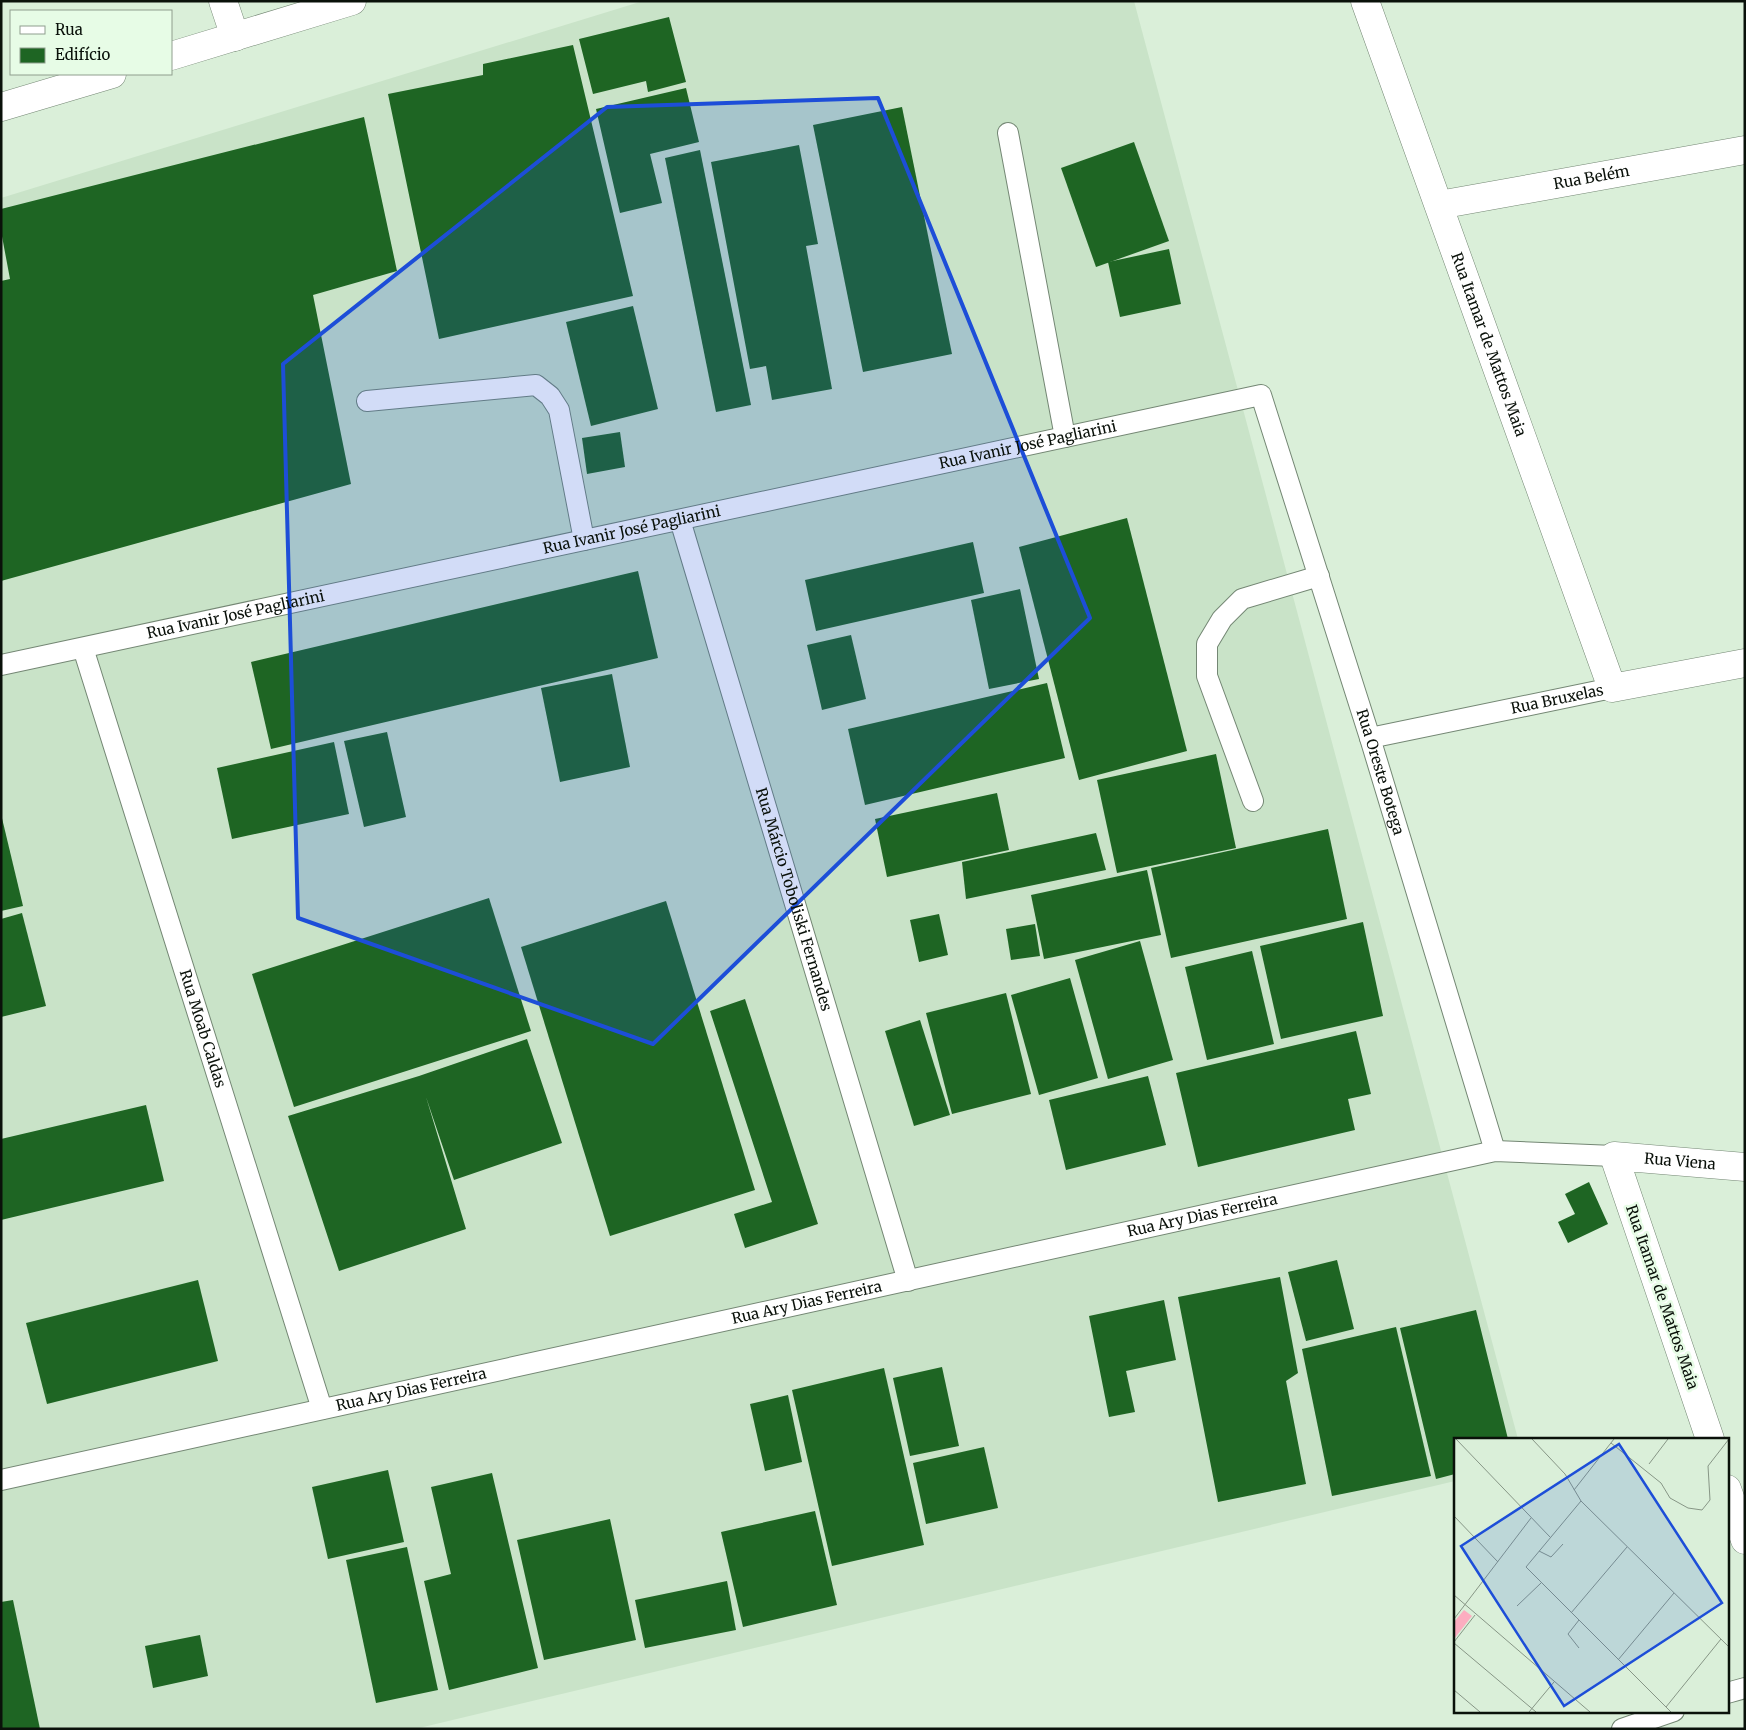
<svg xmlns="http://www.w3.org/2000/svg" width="1746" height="1730" font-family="Merriweather,serif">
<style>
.built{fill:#c9e3c8}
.building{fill:#1e6523}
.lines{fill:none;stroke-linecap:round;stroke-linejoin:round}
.lane-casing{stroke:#748774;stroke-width:22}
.street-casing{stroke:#748774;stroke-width:29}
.secondary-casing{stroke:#748774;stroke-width:29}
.lane{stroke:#fff;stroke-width:20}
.street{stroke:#fff;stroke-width:28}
.secondary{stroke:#fff;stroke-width:28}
.marked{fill:#1d4ed8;fill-opacity:0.2;stroke:#1d4ed8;stroke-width:4;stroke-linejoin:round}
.labels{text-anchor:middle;stroke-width:5;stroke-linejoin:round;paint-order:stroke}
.street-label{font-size:15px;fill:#0a110a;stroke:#e7fce6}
.inset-road{fill:none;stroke:#879686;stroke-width:1}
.view{fill:#1d4ed8;fill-opacity:0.15;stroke:#1d4ed8;stroke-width:2.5}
.inset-edge{fill:none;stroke:#0a110a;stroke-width:2.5}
</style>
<rect width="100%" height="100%" fill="#daefd9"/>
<polygon class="built" points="643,1 1134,1 1518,1439 1455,1439 1455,1481 415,1729 1,1729 1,198"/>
<g class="building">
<polygon points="669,17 686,82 648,92 646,81 593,94 579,39"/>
<polygon points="573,45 633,296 439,339 388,94 483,75 483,64"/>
<polygon points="686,88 699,142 650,154 662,203 620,213 596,109"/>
<polygon points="902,107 952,354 863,372 813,125"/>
<polygon points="364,117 397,271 313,295 351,484 1,581 1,281 10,279 1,231 1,209"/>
<polygon points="1134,142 1169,241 1096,267 1061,168"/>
<polygon points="799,145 818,244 806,246 832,389 772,400 766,366 750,369 711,162"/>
<polygon points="700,150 751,405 716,412 665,158"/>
<polygon points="1169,249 1181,304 1120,317 1108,262"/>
<polygon points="633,306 658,409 591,426 566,322"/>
<polygon points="620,432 625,467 587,474 582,438"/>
<polygon points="1127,518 1187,751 1079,780 1019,547"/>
<polygon points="973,542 984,593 816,631 805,580"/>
<polygon points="638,571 658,658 271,749 251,662"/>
<polygon points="1020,589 1039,679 989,689 971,600"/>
<polygon points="851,635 866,699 822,710 807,645"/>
<polygon points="612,674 630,767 560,782 541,688"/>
<polygon points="1047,683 1065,758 865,805 848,729"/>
<polygon points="387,732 406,817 364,827 344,741"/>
<polygon points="334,742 349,814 232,839 217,768"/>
<polygon points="1216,754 1236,848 1117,873 1097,780"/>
<polygon points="997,793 1009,850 887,877 875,819"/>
<polygon points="1,814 23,906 1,911"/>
<polygon points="1328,829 1347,919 1171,958 1151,868"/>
<polygon points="1096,833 1106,870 966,899 962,862"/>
<polygon points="1147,870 1161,935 1044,959 1031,895"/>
<polygon points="489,898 531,1031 294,1107 252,974"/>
<polygon points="666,901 755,1190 610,1236 521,947"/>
<polygon points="22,913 46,1006 1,1017 1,919"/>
<polygon points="939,914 948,955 919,962 910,920"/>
<polygon points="1363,922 1383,1016 1281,1039 1260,946"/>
<polygon points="1035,924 1040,956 1011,960 1006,929"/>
<polygon points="1140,941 1173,1060 1108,1079 1075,960"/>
<polygon points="1252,951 1274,1044 1207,1060 1185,967"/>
<polygon points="1070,978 1098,1078 1039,1095 1011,995"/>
<polygon points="1006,993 1031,1094 952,1114 926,1013"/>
<polygon points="745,999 818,1224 745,1248 734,1214 772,1202 710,1011"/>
<polygon points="920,1020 950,1115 914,1126 885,1031"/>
<polygon points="1356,1031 1371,1094 1348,1099 1355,1130 1198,1167 1176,1073"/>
<polygon points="527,1039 562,1143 454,1180 426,1097 466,1229 339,1271 288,1116 419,1076"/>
<polygon points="1148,1076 1166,1145 1066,1170 1049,1100"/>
<polygon points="146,1105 164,1181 1,1220 1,1139"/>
<polygon points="1589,1182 1608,1224 1568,1243 1558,1222 1575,1214 1565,1194"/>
<polygon points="1337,1260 1354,1329 1306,1341 1288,1272"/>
<polygon points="1280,1277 1298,1373 1286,1381 1306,1484 1218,1502 1178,1297"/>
<polygon points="198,1280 218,1361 47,1404 26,1323"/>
<polygon points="1164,1300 1176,1360 1126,1371 1135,1412 1109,1417 1089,1316"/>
<polygon points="1476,1310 1508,1439 1455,1439 1455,1474 1436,1479 1400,1328"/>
<polygon points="1396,1327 1431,1476 1332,1496 1302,1349"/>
<polygon points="942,1367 959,1446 910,1456 893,1378"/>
<polygon points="884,1368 924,1545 832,1566 792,1390"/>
<polygon points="788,1395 802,1462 765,1471 750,1404"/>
<polygon points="984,1447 998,1508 926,1524 913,1463"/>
<polygon points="388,1470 404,1542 328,1559 312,1487"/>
<polygon points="492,1473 538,1668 449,1690 424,1581 451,1574 431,1487"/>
<polygon points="815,1511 837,1605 743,1627 721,1532"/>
<polygon points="610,1519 636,1640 544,1660 517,1540"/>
<polygon points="407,1547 438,1690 376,1703 346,1560"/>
<polygon points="727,1581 736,1630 645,1648 635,1600"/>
<polygon points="13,1600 40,1729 1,1729 1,1602"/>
<polygon points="200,1635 208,1676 153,1688 145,1646"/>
</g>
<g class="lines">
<g class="lane-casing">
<g id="lane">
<polyline points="1008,133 1065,437"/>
<polyline points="367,401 536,385 550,396 559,410 584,540"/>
<path id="s1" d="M680 520 908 1281"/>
<path id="s2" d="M83 648 322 1409"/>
<path id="s3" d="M1 665 1261 395 1370 738 1495 1151"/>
<path id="s4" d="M1370 738 1612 688"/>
<polyline points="1253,801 1207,676 1207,644 1222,619 1242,599 1319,576"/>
<path id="s5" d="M1 1480 1495 1151 1614 1156"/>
<polyline points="1727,1693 1745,1688"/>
<polyline points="1622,1729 1674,1711"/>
</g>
</g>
<g class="street-casing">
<g id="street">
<polyline points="223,1 235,37"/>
<path id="s6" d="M1439 205 1745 150"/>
<path id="s7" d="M1710 1439 1614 1156 1745 1167"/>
<polyline points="1727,1489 1745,1540"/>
</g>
</g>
<g class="secondary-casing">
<g id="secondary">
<path id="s8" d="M1365 1 1612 688 1745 663"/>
<polyline points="171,56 352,1"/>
<polyline points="1,107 112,74"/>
</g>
</g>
<use href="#lane" class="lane"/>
<use href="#street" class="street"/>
<use href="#secondary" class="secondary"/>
</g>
<path class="marked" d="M878 98 1090 618 653 1044 298 918 283 364 607 107Z"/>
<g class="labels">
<g class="street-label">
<text dy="5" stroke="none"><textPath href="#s6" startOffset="155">Rua Belém</textPath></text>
<text dy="5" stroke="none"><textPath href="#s8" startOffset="365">Rua Itamar de Mattos Maia</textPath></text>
<text dy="5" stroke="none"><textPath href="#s3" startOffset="1050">Rua Ivanir José Pagliarini</textPath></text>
<text dy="5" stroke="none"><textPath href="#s3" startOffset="645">Rua Ivanir José Pagliarini</textPath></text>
<text dy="5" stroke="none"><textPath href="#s3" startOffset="240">Rua Ivanir José Pagliarini</textPath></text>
<text dy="5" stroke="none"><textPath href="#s4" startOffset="191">Rua Bruxelas</textPath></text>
<text dy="5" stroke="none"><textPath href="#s3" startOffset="1684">Rua Oreste Botega</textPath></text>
<text dy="5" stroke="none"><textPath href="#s1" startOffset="396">Rua Márcio Toboliski Fernandes</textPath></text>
<text dy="5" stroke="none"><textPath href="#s2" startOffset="399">Rua Moab Caldas</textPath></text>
<text dy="5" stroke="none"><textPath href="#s7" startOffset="365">Rua Viena</textPath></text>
<text dy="5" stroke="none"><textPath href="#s5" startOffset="1230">Rua Ary Dias Ferreira</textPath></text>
<text transform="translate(1662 1297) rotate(71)" y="5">Rua Itamar de Mattos Maia</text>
<text dy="5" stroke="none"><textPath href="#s5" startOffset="825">Rua Ary Dias Ferreira</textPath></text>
<text dy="5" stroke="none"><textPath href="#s5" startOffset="420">Rua Ary Dias Ferreira</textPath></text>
</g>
</g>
<g transform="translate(1454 1438)">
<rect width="275" height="275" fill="#daefd9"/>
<path d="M10 172 18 178 0 201V184Z" fill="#fcadc0"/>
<path class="inset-road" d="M2 1 96 99M78 1 111 36 127 63 275 209M157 5 207 45 216 60 234 70 248 72 256 62 254 28 275 1M195 26 214 1M120 52 160 1M127 63 72 129 217 274M0 78 44 124M85 113 97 119 109 106M0 157 136 274M63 168 87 145M117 175 173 109M0 181 77 80M125 182 114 196 125 210M0 204 21 177M0 205 82 274M164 222 220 155M0 252 26 274M212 269 267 201M75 274 100 244"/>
<path class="view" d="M165 6 268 165 110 268 7 108Z"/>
<rect width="275" height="275" class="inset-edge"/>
</g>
<rect width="1746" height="1730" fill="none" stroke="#0a110a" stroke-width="5"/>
<rect x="10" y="10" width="162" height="65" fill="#e7fce6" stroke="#8f9e8e"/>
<rect x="20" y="26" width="25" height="8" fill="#ffffff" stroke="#8f9e8e"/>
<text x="55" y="35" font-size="15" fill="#0a110a">Rua</text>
<rect x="20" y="48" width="25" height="15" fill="#1e6523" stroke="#8f9e8e"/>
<text x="55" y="60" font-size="15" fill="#0a110a">Edifício</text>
</svg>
